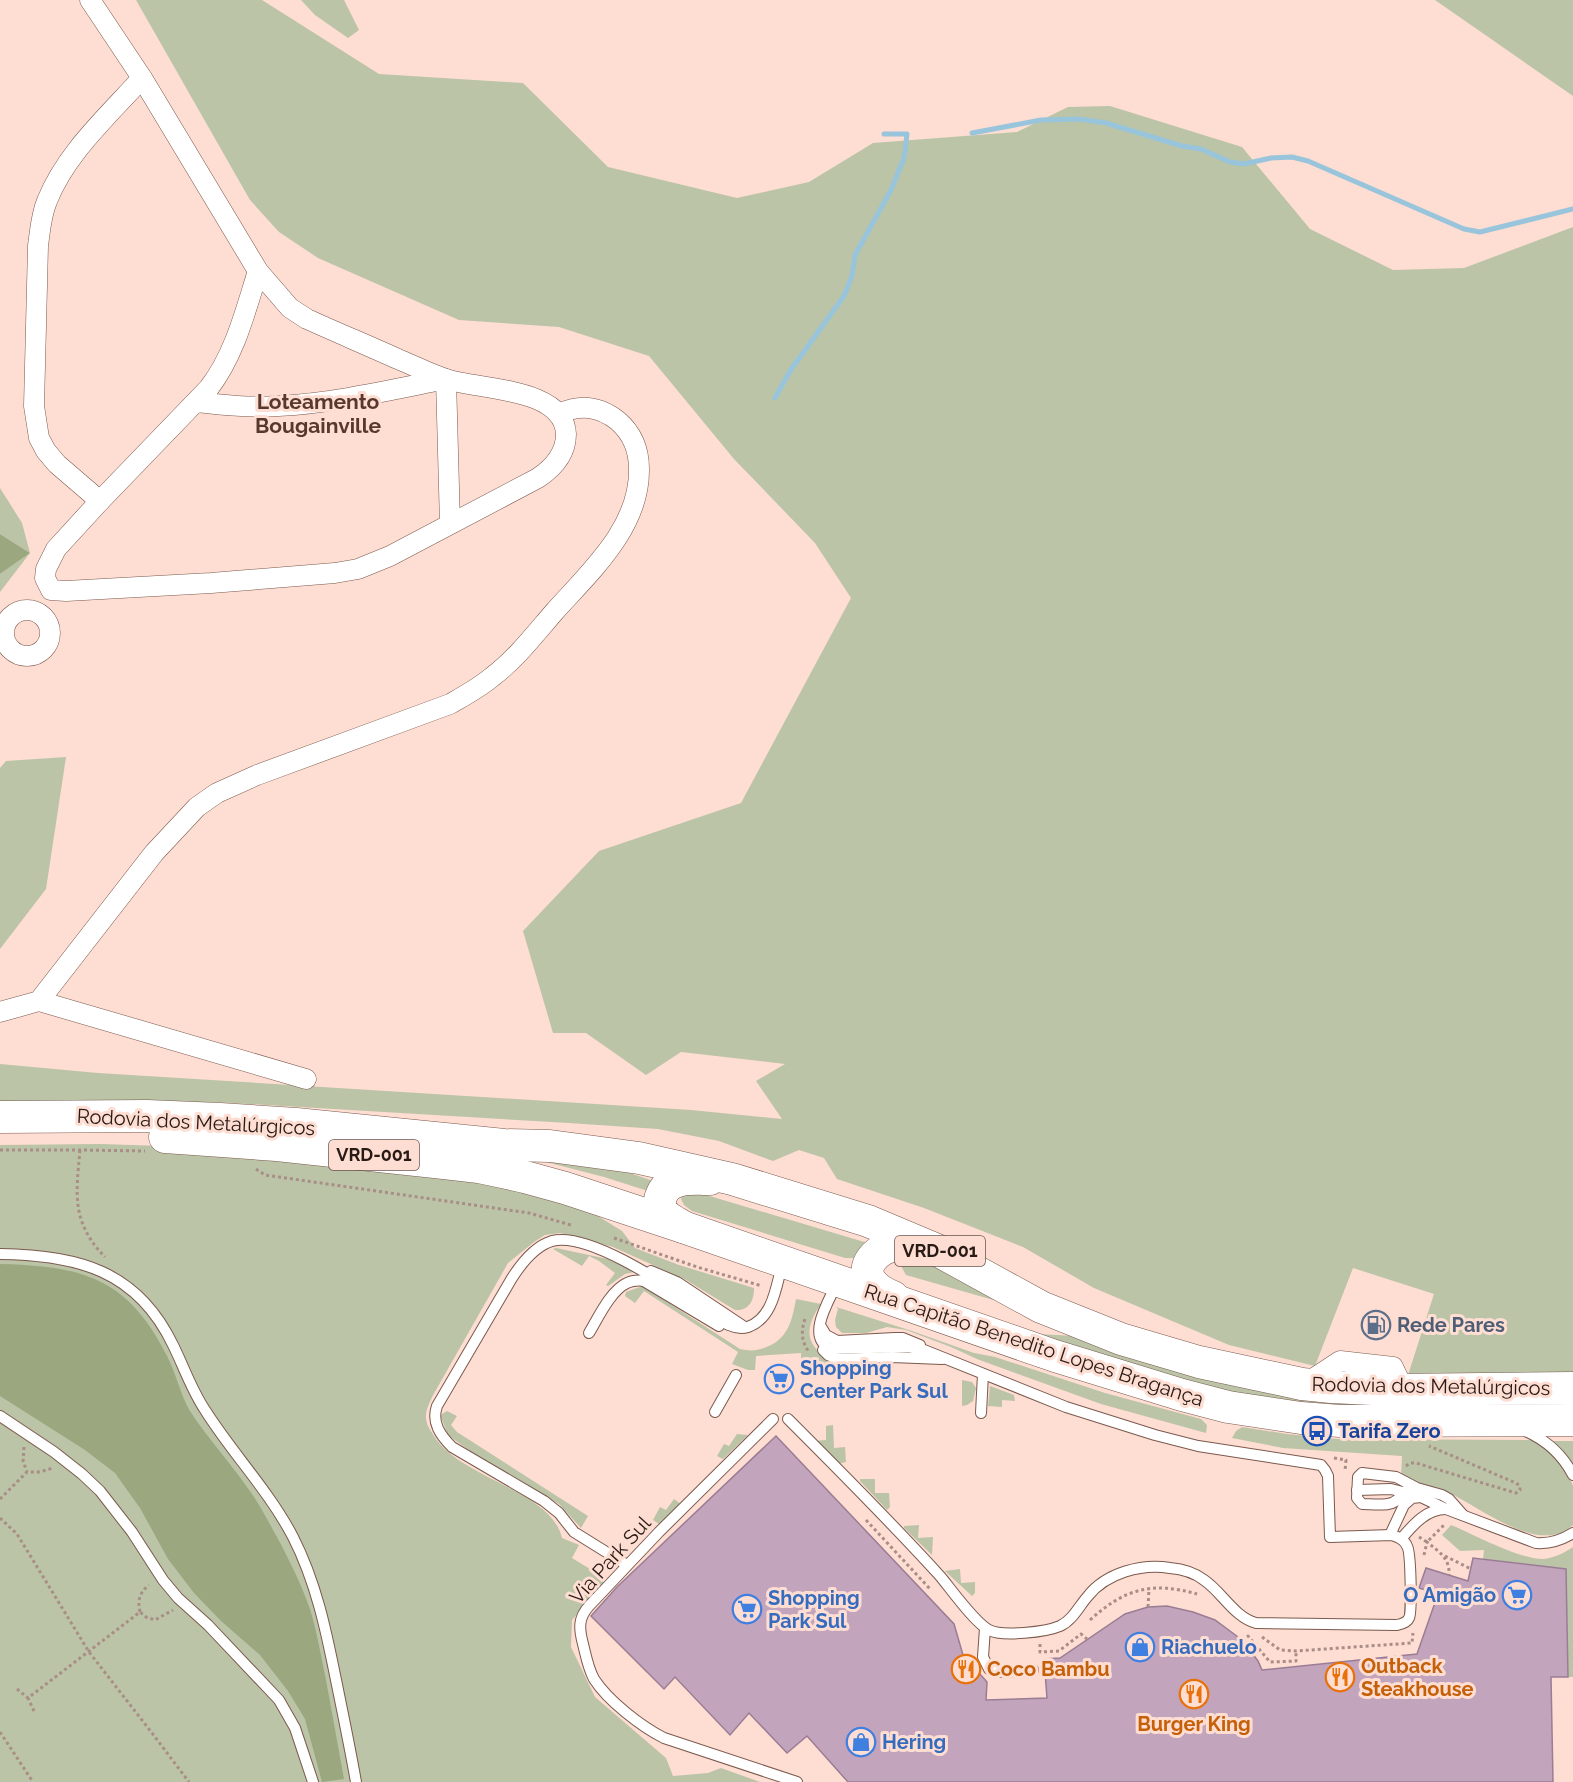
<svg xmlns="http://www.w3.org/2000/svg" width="1573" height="1782" font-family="Raleway,sans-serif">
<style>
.green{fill:#bbc4a7}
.forest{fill:#9aa77f}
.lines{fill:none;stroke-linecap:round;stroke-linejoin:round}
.stream{stroke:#98c4dc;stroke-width:5}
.building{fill:#c3a4bd;stroke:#9a7d94;stroke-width:1.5}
.service-casing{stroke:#7b594d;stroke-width:12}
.minor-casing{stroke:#7b594d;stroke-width:21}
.primary-casing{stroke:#7b594d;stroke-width:33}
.path{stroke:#a88e86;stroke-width:3;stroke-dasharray:3 3;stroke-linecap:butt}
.service{stroke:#fff;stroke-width:10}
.minor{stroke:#fff;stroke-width:20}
.primary{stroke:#fff;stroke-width:32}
.labels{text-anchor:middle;stroke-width:6;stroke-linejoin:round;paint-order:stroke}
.shield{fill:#feddd2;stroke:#68544e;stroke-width:1.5}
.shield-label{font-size:18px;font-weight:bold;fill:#281a15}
.street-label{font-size:20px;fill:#281a15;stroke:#feddd2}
.service-label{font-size:20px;font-weight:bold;fill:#4e5e75;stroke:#feddd2;text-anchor:start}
.shop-label{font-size:20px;font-weight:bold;fill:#366cbe;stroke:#feddd2;text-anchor:start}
.transit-label{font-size:20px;font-weight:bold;fill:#164399;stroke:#feddd2;text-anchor:start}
.food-label{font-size:20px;font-weight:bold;fill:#c56008;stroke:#feddd2;text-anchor:start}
.neighbourhood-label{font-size:21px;font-weight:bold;fill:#58382d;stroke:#feddd2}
</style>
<rect width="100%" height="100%" fill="#feddd2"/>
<g class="green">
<polygon points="136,0 262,0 379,74 523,83 608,167 737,198 809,182 873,143 1017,132 1068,107 1110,106 1242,147 1310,229 1393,270 1464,268 1573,227 1573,1376 1408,1375 1434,1294 1353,1268 1315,1366 1229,1345 1094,1288 1023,1247 924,1208 837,1179 824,1158 799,1150 773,1161 719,1141 658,1129 569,1123 214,1102 0,1106 0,1064 98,1073 691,1110 782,1119 756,1081 785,1064 681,1052 646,1075 586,1033 553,1033 523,931 599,851 741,803 851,598 815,543 734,459 649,356 559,327 459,320 318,258 279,232 250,200"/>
<polygon points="301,0 344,0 359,30 348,38 315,15"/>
<polygon points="1435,0 1573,0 1573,96"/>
<polygon points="0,488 22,523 30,553 0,592 0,574 30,553 0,534"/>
<polygon points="66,757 46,889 0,949 0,768 6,761"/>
<path d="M100 1144 226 1148 435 1173 580 1205 622 1231 635 1248 679 1265 754 1288C754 1301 749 1311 735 1310L686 1280 613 1247 560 1233 545 1235 534 1242 508 1263 432 1397C429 1404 425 1412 426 1419 427 1426 431 1431 434 1436 461 1479 551 1490 562 1538L579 1545 572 1558 608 1580 572 1620 571 1647 595 1697 666 1758 673 1776 708 1773 721 1768 760 1782H0V1145Z"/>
<polygon points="542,1161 624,1171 656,1182 651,1192 604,1177"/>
<polygon points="693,1191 871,1244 856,1258 845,1258 692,1211 684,1205 681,1199 682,1195"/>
<polygon points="556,1248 608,1259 634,1272 625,1274 608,1286 606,1285 615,1273 599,1261 589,1256 582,1266 553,1249"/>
<polygon points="895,1255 940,1266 1004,1303 906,1275"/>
<path d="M640 1287H644L740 1349C749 1351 756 1351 764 1348 788 1340 792 1321 796 1299L821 1304C797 1338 813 1354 847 1367H801V1353L756 1356 755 1370H748L732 1364 738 1352 644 1291 635 1303 625 1296 626 1292Z"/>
<polygon points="836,1307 912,1331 974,1353 995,1357 1105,1393 1201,1419 1207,1425 1206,1433 1101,1404 977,1359 951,1347 906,1330 887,1327 866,1333 842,1333 836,1327 835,1320 838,1309"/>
<polygon points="1037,1334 1076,1336 1202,1371 1573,1394 1573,1410 1362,1409 1218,1393"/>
<polygon points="962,1380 972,1382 976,1388 973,1401 967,1405 962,1406"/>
<polygon points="990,1386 1014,1395 1015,1401 1002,1400 1002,1407 988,1406"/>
<polygon points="447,1411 457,1416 451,1425 457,1432 588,1516 581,1528 559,1504 516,1478 487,1463 452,1438 447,1433 441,1417 442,1414"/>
<polygon points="833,1425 834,1448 845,1447 846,1462 838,1464 815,1441 826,1440 826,1426"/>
<path d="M1242 1427 1287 1434 1337 1439 1531 1440 1544 1445 1568 1474 1573 1486V1525C1540 1557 1478 1506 1446 1491 1439 1487 1431 1487 1423 1485 1416 1483 1408 1479 1401 1476L1402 1456 1283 1448 1232 1438 1236 1431Z"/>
<polygon points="737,1434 748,1435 723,1459 717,1456 724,1444 729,1446"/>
<polygon points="1552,1441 1573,1441 1573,1467 1564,1453"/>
<polygon points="860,1479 875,1479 875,1493 889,1493 890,1507 887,1510 860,1481"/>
<polygon points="674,1499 681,1504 659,1524 653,1520 660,1507 666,1510"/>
<polygon points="919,1525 918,1538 933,1537 932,1555 904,1528 904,1526"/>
<path d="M1451 1525C1475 1535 1519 1559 1543 1559 1554 1558 1564 1553 1573 1547V1677H1568L1566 1569 1483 1559 1484 1550 1460 1551 1442 1535Z"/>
<polygon points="960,1569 961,1583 975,1582 975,1593 972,1596 945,1571"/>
</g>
<g class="forest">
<polygon points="0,534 30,553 0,574"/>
<path d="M0 1264C83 1266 128 1278 167 1356 176 1373 180 1394 190 1411 212 1445 242 1475 262 1510 280 1542 298 1575 310 1609 317 1632 321 1656 326 1680 332 1713 338 1746 344 1779L322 1782 305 1719 288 1691 260 1655 221 1621 194 1593 168 1559 140 1508 115 1473 85 1450 0 1396Z"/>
</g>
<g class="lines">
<g class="stream">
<polyline points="972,133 1041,120 1079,119 1106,123 1182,146 1201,149 1230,162 1244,164 1271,158 1292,157 1308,161 1464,229 1480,232 1573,209"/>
<polyline points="775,398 790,371 844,296 852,276 855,255 891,190 904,158 907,134 884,134"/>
</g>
</g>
<polygon class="building" points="776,1436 954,1624 963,1655 987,1682 986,1700 1047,1698 1044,1659 1060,1658 1125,1614 1148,1607 1167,1606 1193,1612 1215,1620 1242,1640 1258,1661 1262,1670 1417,1654 1438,1594 1419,1588 1426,1568 1468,1581 1473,1558 1566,1569 1568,1677 1551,1677 1553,1782 848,1782 807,1736 787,1753 749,1713 730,1735 675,1677 664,1689 591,1616 617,1587"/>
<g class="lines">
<g class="service-casing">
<g id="service">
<path d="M0 1254C77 1255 137 1270 173 1345 184 1367 191 1389 205 1410 232 1453 269 1491 293 1537 316 1582 326 1630 336 1680 343 1714 350 1748 356 1782"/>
<polyline points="651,1271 677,1282 743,1326"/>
<polyline points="642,1280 719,1326"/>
<polyline points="820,1325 826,1335 837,1341 895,1338 903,1338 920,1345"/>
<path d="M589 1333C598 1318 611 1290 627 1283 633 1280 639 1280 646 1281"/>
<polyline points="823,1350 828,1355 838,1359 892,1357 942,1359"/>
<polyline points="715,1412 736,1375"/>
<polyline points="981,1413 983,1374"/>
<polyline points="0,1416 54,1452 82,1474 100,1491 132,1532 163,1580 178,1598 208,1625 279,1700 295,1728 313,1782"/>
<path d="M773 1419 659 1532 589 1606C578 1618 579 1629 583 1644 586 1656 588 1668 594 1679 608 1701 642 1727 664 1738L797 1782"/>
<path d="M788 1419C839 1470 891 1522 940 1576 951 1589 975 1623 989 1630 1002 1637 1046 1632 1060 1626 1073 1620 1079 1606 1088 1596 1106 1573 1142 1563 1170 1568 1182 1569 1195 1573 1204 1580 1222 1592 1234 1617 1256 1623L1397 1625C1401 1624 1407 1623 1409 1618 1412 1613 1411 1552 1407 1546 1404 1539 1398 1537 1392 1535L1330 1537 1328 1476 1325 1470 1321 1465 1198 1446 1155 1435 1066 1407 924 1350 908 1347 831 1349C805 1337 829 1301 837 1283"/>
<path d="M1523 1430C1545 1439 1562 1454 1573 1475"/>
<path d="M1417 1488C1399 1490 1403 1499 1392 1503 1384 1506 1371 1504 1362 1504L1357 1498 1358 1477 1362 1473 1396 1477 1417 1488 1442 1495 1449 1499 1463 1515"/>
<polyline points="1357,1490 1391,1489 1403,1492"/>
<path d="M1390 1535 1404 1505 1412 1498 1421 1497 1446 1509 1536 1543C1550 1544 1562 1540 1573 1533"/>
<path d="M1401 1539C1413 1525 1426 1509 1446 1509"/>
<path d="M627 1565 574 1532 559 1513 544 1501 452 1447C441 1436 431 1423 437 1406L512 1278C521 1264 535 1246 552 1241 589 1231 671 1288 703 1309 716 1317 732 1332 748 1327 773 1318 776 1287 782 1265"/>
<polyline points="985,1628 983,1657 989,1669 995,1672 1033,1670"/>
</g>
</g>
<g class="minor-casing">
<g id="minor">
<path d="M90 0 142 78 258 271 290 308 307 319C338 333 369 346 400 360 415 366 430 374 446 379 479 390 564 387 566 434 566 454 553 468 538 478L390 556 358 569 335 573 211 583 66 591 51 590 45 578 46 569 56 549 100 501 209 388C235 354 245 312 258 271"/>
<path d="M196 402C223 405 251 408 278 406 335 403 390 390 446 379L450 524"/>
<path d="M100 501 57 464 46 451 39 438 34 406 38 246C40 231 41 215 47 201 66 153 108 116 142 78"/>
<circle cx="27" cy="633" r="23"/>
<polyline points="39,1001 306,1079"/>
<path d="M0 1012 39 1001 154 853 197 807 217 793 257 775 450 704C464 696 479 688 492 677 516 659 535 634 555 611 591 571 640 527 639 469 639 450 633 434 618 421 599 406 580 404 559 414"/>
<polyline points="1305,1384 1340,1361 1393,1367 1404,1390"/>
</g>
</g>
<g class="primary-casing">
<g id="primary">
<polyline points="0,1117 147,1116 220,1119 296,1124 504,1145 550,1146 639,1158 732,1179 868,1221 937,1250 1041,1307 1121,1339 1199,1362 1302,1384 1331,1387 1393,1390 1573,1388"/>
<polyline points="165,1137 277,1145 435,1162 479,1167 525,1177 565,1188 683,1227 1055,1356 1182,1395 1228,1407 1301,1418 1340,1421 1573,1420"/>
<path d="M683 1227C676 1222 664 1217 661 1209 659 1204 660 1198 662 1194 670 1176 694 1179 710 1179"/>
<path d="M893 1297C886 1294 878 1290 873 1284 857 1266 879 1247 897 1245 905 1244 913 1246 921 1247"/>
</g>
</g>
<g class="path">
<polyline points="0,1150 80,1150 145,1151"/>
<path d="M80 1150C76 1194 71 1222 105 1257"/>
<polyline points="256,1169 265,1175 529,1213 571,1225"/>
<polyline points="614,1238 697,1267 762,1286"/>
<path d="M805 1319C801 1331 801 1341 809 1352"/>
<polyline points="820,1367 822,1375"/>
<polyline points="24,1447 23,1461 27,1472"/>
<polyline points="1334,1458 1346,1460 1345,1471"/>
<polyline points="1406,1466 1410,1463 1416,1463 1516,1493 1520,1490 1520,1486 1516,1483 1429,1446"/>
<polyline points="0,1499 27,1472 40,1472 53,1468"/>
<polyline points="0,1518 17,1534 89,1652 152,1733 189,1782"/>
<polyline points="866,1520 931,1590"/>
<polyline points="1419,1537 1427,1542 1445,1524"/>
<path d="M1424 1555 1427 1542C1439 1552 1450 1558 1449 1575"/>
<polyline points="1445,1556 1471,1569"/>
<polyline points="1148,1607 1149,1589"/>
<path d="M140 1612C137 1600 140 1592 149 1585"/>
<path d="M1090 1620C1124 1589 1152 1581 1197 1594"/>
<polyline points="1262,1637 1280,1650 1296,1651 1412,1643 1413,1633"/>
<polyline points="1242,1640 1248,1636 1270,1662 1296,1661 1296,1651"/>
<polyline points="1040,1644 1040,1652 1059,1651 1081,1634 1087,1639"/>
<polyline points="17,1689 28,1698"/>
<polyline points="34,1711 28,1698 140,1612 146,1617 155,1620 173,1610"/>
<polyline points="0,1732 33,1782"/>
</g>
<use href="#service" class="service"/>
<use href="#minor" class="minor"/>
<use href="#primary" class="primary"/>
</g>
<defs>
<g id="fuel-ring" transform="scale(1.5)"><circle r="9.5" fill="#feddd2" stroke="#5c6f8a" stroke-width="1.5"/><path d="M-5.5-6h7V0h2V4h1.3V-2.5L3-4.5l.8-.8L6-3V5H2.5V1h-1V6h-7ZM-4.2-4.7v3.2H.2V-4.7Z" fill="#5c6f8a"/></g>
<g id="supermarket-ring" transform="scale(1.5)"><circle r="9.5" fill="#feddd2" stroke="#3f7fe0" stroke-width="1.5"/><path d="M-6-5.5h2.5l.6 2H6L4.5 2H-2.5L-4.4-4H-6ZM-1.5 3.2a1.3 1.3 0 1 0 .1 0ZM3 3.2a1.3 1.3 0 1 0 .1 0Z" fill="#3f7fe0"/></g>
<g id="bus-ring" transform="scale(1.5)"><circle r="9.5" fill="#feddd2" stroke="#1a4fb4" stroke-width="1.5"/><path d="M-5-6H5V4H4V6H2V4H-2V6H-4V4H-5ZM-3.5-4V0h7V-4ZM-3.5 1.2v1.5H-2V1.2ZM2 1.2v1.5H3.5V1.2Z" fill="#1a4fb4"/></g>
<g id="shop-ring" transform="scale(1.5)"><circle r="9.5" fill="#feddd2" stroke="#3f7fe0" stroke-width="1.5"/><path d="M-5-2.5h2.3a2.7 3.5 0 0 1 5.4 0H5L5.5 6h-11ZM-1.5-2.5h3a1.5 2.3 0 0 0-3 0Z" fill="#3f7fe0"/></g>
<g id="restaurant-ring" transform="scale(1.5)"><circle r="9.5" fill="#feddd2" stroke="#e8710a" stroke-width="1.5"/><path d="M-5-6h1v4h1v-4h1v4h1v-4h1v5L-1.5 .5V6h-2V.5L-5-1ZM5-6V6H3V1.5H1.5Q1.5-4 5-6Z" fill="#e8710a"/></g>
</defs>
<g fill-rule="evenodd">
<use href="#fuel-ring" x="1376" y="1325"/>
<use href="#supermarket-ring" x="779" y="1379"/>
<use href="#bus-ring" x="1317" y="1431"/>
<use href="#supermarket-ring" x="1517" y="1595"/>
<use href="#supermarket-ring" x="747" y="1609"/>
<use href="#shop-ring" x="1140" y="1647"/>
<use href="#restaurant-ring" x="966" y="1669"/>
<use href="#restaurant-ring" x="1340" y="1677"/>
<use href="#restaurant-ring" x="1194" y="1694"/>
<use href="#shop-ring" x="861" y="1742"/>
</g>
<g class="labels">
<g class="shield">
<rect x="329" y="1140" width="90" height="30" rx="4.5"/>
<rect x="895" y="1236" width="90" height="30" rx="4.5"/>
</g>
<g class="shield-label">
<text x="374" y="1161">VRD-001</text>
<text x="940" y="1257">VRD-001</text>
</g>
<g class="street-label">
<text transform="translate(196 1122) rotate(3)" y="7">Rodovia dos Metalúrgicos</text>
<text transform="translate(1034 1345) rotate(18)" y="7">Rua Capitão Benedito Lopes Bragança</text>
<text transform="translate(1431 1386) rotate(1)" y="7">Rodovia dos Metalúrgicos</text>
<text transform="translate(610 1560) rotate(-48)" y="7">Via Park Sul</text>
</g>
<g class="service-label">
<text x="1397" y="1332">Rede Pares</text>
</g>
<g class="shop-label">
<text x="800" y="1375">Shopping<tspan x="800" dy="23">Center Park Sul</tspan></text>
<text x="1496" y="1602" text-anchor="end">O Amigão</text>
<text x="768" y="1605">Shopping<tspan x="768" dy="23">Park Sul</tspan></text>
<text x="1161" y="1654">Riachuelo</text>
<text x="882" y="1749">Hering</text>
</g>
<g class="transit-label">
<text x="1338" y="1438">Tarifa Zero</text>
</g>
<g class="food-label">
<text x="1361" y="1673">Outback<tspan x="1361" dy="23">Steakhouse</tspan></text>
<text x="987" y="1676">Coco Bambu</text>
<text x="1194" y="1731" text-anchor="middle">Burger King</text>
</g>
<g class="neighbourhood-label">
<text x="318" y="409">Loteamento<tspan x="318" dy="24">Bougainville</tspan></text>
</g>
</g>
</svg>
